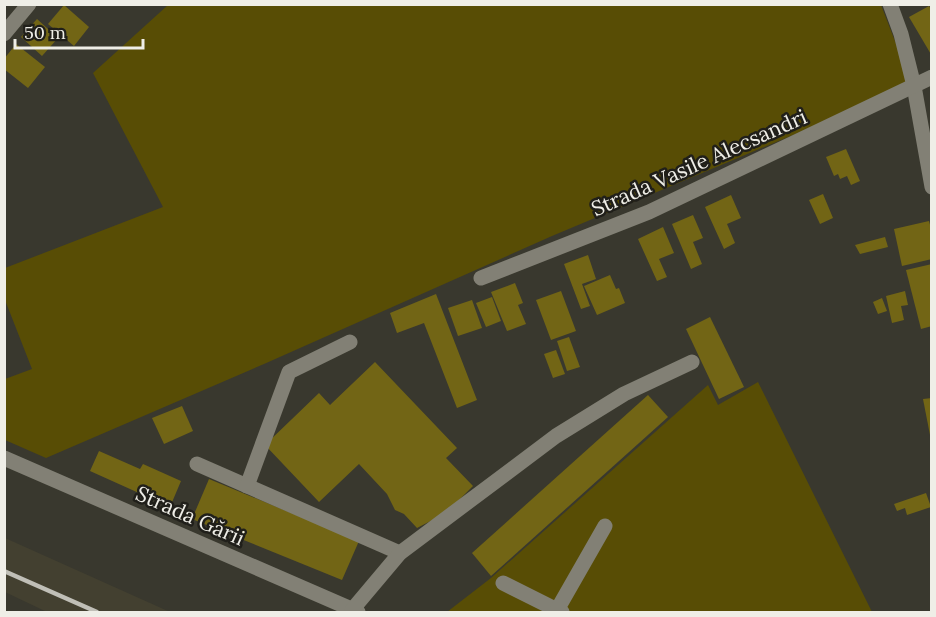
<svg xmlns="http://www.w3.org/2000/svg" width="936" height="617" font-family="Lora,serif">
<style>
.built{fill:#434030}
.green{fill:#584d05}
.building{fill:#726515}
.lines{fill:none;stroke-linecap:round;stroke-linejoin:round}
.minor{stroke:#828075;stroke-width:15}
.rail{stroke:#c0bfb7;stroke-width:4.5}
.labels{text-anchor:middle;stroke-width:5;stroke-linejoin:round;paint-order:stroke}
.street-label{font-size:21px;fill:#efeee7;stroke:#201f1a}
</style>
<rect width="100%" height="100%" fill="#39382e"/>
<polygon class="built" points="4,538 5,538 170,612 47,612 5,592"/>
<g class="green">
<polygon points="168,5 881,5 912,85 552,236 264,364 46,458 5,440 5,379 32,369 5,300 5,268 163,207 93,73"/>
<polygon points="758,382 872,612 447,612 491,578 708,385 718,405"/>
</g>
<g class="building">
<polygon points="64,5 89,27 74,46 48,24"/>
<polygon points="929,6 932,11 932,56 909,17"/>
<polygon points="37,19 58,38 42,56 21,37"/>
<polygon points="16,44 45,67 28,88 4,69 4,59"/>
<polygon points="846,149 860,181 851,185 847,176 840,179 838,174 834,176 826,157"/>
<polygon points="823,194 833,218 820,224 809,200"/>
<polygon points="731,195 741,218 727,224 735,243 724,249 705,207"/>
<polygon points="693,215 703,238 693,242 702,264 691,269 672,224"/>
<polygon points="929,221 932,232 932,259 902,266 894,229"/>
<polygon points="663,227 674,253 659,259 667,277 657,281 638,239"/>
<polygon points="885,237 888,247 860,254 855,245"/>
<polygon points="588,255 596,279 582,284 590,306 581,309 564,264"/>
<polygon points="932,264 932,326 921,329 906,270"/>
<polygon points="610,275 616,289 619,288 625,303 597,315 584,286"/>
<polygon points="515,283 523,303 518,305 526,324 507,331 491,292"/>
<polygon points="561,291 576,331 551,340 536,300"/>
<polygon points="905,291 908,305 901,306 904,320 892,323 886,296"/>
<polygon points="436,294 477,400 457,408 424,323 397,333 390,313"/>
<polygon points="492,297 501,321 486,327 476,303"/>
<polygon points="882,298 887,311 878,314 873,302"/>
<polygon points="472,300 482,328 458,336 448,308"/>
<polygon points="710,317 744,387 719,399 686,329"/>
<polygon points="569,337 580,367 567,371 557,341"/>
<polygon points="556,350 565,374 553,378 544,354"/>
<polygon points="375,362 457,448 446,458 473,486 446,513 417,528 404,514 395,510 387,494 359,464 319,502 265,445 319,393 330,405"/>
<polygon points="648,395 668,417 491,576 472,553"/>
<polygon points="932,398 932,434 930,435 923,399"/>
<polygon points="182,406 193,431 164,444 152,418"/>
<polygon points="99,451 140,469 143,464 181,481 170,507 90,471"/>
<polygon points="209,479 359,541 342,580 192,519"/>
<polygon points="926,493 931,507 907,515 905,508 897,511 894,504"/>
</g>
<g class="lines">
<g class="minor">
<polyline points="890,4 901,34 914,86 932,187"/>
<polyline points="4,34 29,4"/>
<polyline points="481,278 649,212 932,77"/>
<polyline points="4,458 358,612"/>
<polyline points="197,464 400,553"/>
<polyline points="247,486 289,372 350,342"/>
<polyline points="503,583 557,610 556,612"/>
<polyline points="352,610 400,553 556,436 624,394 692,362"/>
<polyline points="562,612 557,610 605,526"/>
</g>
<polyline class="rail" points="4,571 97,612"/>
</g>
<g class="labels">
<g class="street-label">
<text transform="translate(699 163) rotate(-24)" y="7">Strada Vasile Alecsandri</text>
<text transform="translate(190 516) rotate(24)" y="7">Strada Gării</text>
</g>
</g>
<rect width="936" height="617" fill="none" stroke="#efeee7" stroke-width="12"/>
<path d="M15 39v9h128v-9" fill="none" stroke="#efeee7" stroke-width="3"/>
<text x="24" y="39" font-size="18" fill="#efeee7" stroke="#201f1a" stroke-width="4.5" paint-order="stroke">50 m</text>
</svg>
